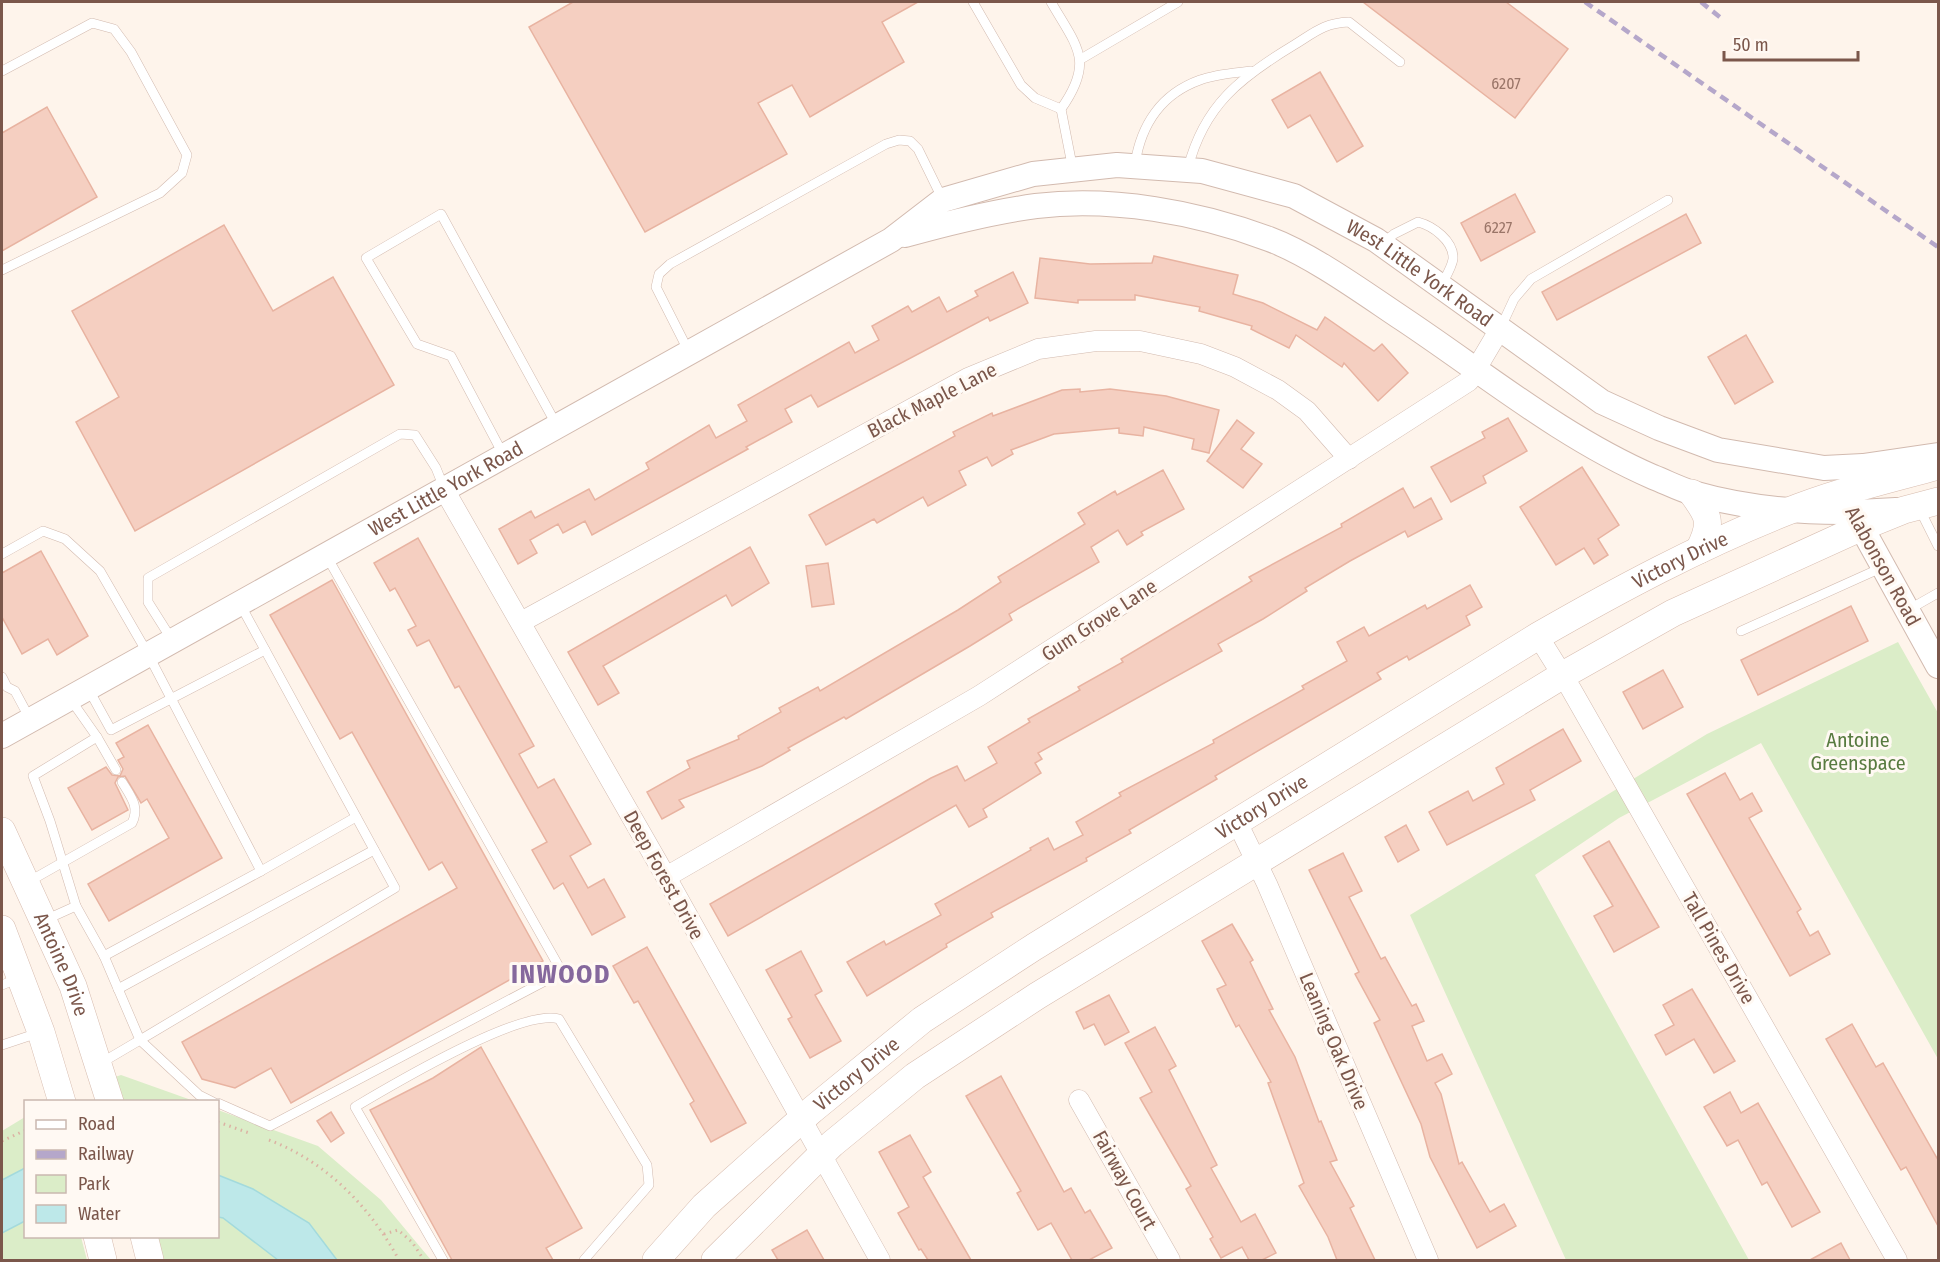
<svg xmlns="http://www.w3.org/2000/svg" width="1940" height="1262" font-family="'Fira Sans Condensed',sans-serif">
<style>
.green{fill:#dbedc8}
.water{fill:#bde8e9;stroke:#a3dadc;stroke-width:1.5}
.building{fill:#f5cfc1;stroke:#e8b3a1;stroke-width:1.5}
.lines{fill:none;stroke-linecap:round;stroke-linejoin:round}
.service-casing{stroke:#d2baaf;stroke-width:10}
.minor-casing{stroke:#d2baaf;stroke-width:21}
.tertiary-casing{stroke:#d2baaf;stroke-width:26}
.secondary-casing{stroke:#d7bcaf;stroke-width:28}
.path{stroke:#dbb2a3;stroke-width:3;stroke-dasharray:1.5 4.5;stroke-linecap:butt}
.service{stroke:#fff;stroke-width:9}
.minor{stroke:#fff;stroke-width:20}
.tertiary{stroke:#fff;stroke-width:24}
.secondary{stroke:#fff;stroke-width:27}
.rail{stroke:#b5a7ca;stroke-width:4.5;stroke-dasharray:9 6;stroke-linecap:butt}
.labels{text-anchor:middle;stroke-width:6;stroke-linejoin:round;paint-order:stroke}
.number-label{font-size:16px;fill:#9a7568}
.street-label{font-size:20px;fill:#7b574b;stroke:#fff9f3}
.park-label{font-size:20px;fill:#587b40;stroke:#fff9f3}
.district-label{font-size:26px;font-weight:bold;letter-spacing:1.5px;fill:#85689d;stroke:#fff9f3}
</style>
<rect width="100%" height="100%" fill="#fef4eb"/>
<g class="green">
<polygon points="1898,642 1938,713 1938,1059 1761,743 1619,818 1535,875 1749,1260 1566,1260 1410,915 1707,734"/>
<polygon points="121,1075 194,1101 120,1101 115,1077"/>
<polygon points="218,1110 318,1146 381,1200 431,1260 159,1260 153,1237 218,1236"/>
<polygon points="25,1117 26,1236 81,1237 87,1260 2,1260 2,1131"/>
</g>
<g class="water">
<polygon points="25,1168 25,1221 2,1233 2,1180"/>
<polygon points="218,1175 253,1189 309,1223 337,1260 278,1260 223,1218 218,1217"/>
</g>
<g class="building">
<polygon points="573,2 918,2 882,22 904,62 810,117 792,85 758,103 787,154 645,232 529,27"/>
<polygon points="1363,2 1506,2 1568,49 1515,118"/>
<polygon points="1320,72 1363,146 1337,162 1310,115 1288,128 1272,100"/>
<polygon points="47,107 97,197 2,251 2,133"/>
<polygon points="1515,194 1535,232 1481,261 1461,223"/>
<polygon points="1686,214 1701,243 1557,320 1542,292"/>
<polygon points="224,225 273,311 333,277 394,385 135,531 76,422 119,397 72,311"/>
<polygon points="1154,256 1238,275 1233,294 1263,303 1317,330 1325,317 1374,351 1382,344 1408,373 1378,401 1344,363 1342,367 1296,335 1289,348 1251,329 1252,326 1199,311 1200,307 1135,295 1135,300 1078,300 1078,303 1035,298 1040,258 1090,264 1152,263"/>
<polygon points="1013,272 1028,303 990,321 988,317 818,407 811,395 785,409 792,422 746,447 748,449 592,535 585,521 563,533 558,524 530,540 537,553 518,564 499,529 531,511 535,518 589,489 595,500 649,469 646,463 709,425 716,438 747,421 738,405 849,342 855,353 879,340 872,326 908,306 912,312 939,297 947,312 978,296 975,291"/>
<polygon points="1746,335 1773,382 1735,404 1708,357"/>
<polygon points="1080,389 1080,392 1110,389 1166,396 1219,410 1209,453 1192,449 1194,439 1144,427 1143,436 1119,433 1119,428 1054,434 1011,450 1013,454 992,466 987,457 959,471 966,485 928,506 923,497 877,523 874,519 826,545 809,515 955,436 953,432 992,413 993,416 1062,390"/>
<polygon points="1508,418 1527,451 1483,476 1486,483 1451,502 1431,467 1485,438 1482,432"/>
<polygon points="1237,420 1254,433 1241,449 1262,464 1243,488 1207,461"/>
<polygon points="1582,467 1619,525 1598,539 1608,555 1594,564 1584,548 1556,565 1520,507"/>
<polygon points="1163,470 1184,509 1141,532 1143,535 1127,545 1118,530 1091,547 1099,562 1009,614 1012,620 970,646 846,719 844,717 788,748 790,750 762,766 679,800 684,807 662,819 647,792 690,768 687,761 739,739 738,736 781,712 779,708 818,687 820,691 958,610 1001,582 998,577 1085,524 1078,513 1115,491 1117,495"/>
<polygon points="1403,488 1414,508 1431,498 1442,519 1408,537 1405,531 1350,561 1305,588 1307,591 1263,619 1218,644 1222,651 1038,753 1042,759 1035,763 1041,773 983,809 987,817 969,827 956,805 728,936 710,904 931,778 957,766 965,781 997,763 988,747 1030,722 1028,719 1080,690 1078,687 1123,662 1121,659 1252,581 1249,577 1342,527 1341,524"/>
<polygon points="418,538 534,746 519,754 538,788 554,779 591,844 570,856 588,888 604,879 625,917 592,935 563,883 554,889 532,850 547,842 459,686 455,688 429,640 417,646 408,630 416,626 395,588 390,591 374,563"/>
<polygon points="750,547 769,583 732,606 726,595 603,666 619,693 598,705 568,652"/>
<polygon points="41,551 88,636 57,655 48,639 22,654 2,617 2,573"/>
<polygon points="828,563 834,604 812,607 806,566"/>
<polygon points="332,580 543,961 291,1103 271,1068 235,1088 202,1079 182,1042 457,888 442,862 429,870 352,732 340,739 270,615"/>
<polygon points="1470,585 1482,607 1466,616 1470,625 1409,660 1407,656 1377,673 1381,679 1215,776 1217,779 1129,830 1131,833 1086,858 1087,861 991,913 993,917 946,944 947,947 867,996 847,962 884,941 886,945 941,915 935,904 1031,850 1030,848 1048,838 1054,850 1083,835 1076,822 1121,796 1119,793 1214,743 1213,740 1304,689 1302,686 1347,661 1337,642 1364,627 1369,636 1425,605 1427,609"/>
<polygon points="1851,606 1868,641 1758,695 1741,660"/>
<polygon points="1663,670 1683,707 1643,729 1623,692"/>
<polygon points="148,725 222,858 109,921 88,884 169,838 147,799 141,803 125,776 118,777 115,783 128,810 92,830 68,788 106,767 112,775 120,776 123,769 118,760 124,757 116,743"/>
<polygon points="1563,729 1581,761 1530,790 1535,800 1447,845 1429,812 1468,791 1473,801 1504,784 1496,768"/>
<polygon points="1725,773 1740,800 1752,793 1762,811 1749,818 1801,909 1797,912 1810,936 1818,931 1830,954 1790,976 1687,794"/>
<polygon points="1406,825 1419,850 1398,862 1385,837"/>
<polygon points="1609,841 1659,927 1614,952 1594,916 1613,906 1583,856"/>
<polygon points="1343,853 1362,891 1349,897 1381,959 1385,957 1412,1006 1416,1004 1424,1021 1412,1026 1427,1061 1442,1054 1452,1074 1435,1083 1441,1094 1459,1164 1462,1162 1490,1212 1504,1204 1516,1226 1477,1248 1430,1157 1421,1124 1374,1023 1380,1020 1355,974 1359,972 1309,870"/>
<polygon points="1232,924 1253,960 1250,962 1273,1009 1269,1010 1295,1057 1319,1122 1321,1121 1337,1160 1330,1162 1354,1206 1350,1208 1375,1260 1337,1260 1328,1237 1299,1186 1304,1183 1268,1083 1271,1082 1239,1025 1236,1027 1217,989 1226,985 1202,941"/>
<polygon points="647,947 746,1123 711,1142 690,1104 694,1101 638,1001 634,1003 613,966"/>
<polygon points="801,951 822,991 815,995 841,1041 810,1058 788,1019 792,1017 766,970"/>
<polygon points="1692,989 1735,1061 1714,1073 1694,1039 1666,1055 1655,1035 1674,1025 1663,1005"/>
<polygon points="1109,995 1129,1032 1105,1045 1094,1024 1084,1029 1076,1012"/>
<polygon points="1852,1024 1876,1067 1883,1063 1938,1160 1938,1226 1906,1167 1901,1170 1826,1039"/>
<polygon points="1155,1027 1176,1066 1169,1070 1217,1165 1211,1168 1241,1222 1255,1214 1276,1253 1262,1260 1249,1260 1242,1247 1221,1258 1210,1239 1213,1237 1186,1189 1191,1186 1140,1098 1152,1092 1125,1043"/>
<polygon points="481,1047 582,1228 546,1248 553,1260 452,1260 370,1110 433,1078"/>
<polygon points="1001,1076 1064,1192 1071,1188 1085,1213 1090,1210 1112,1248 1089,1260 1072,1260 1051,1223 1038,1230 1017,1193 1021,1191 966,1096"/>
<polygon points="1730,1092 1741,1113 1758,1103 1820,1212 1792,1227 1767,1182 1762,1185 1738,1140 1727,1146 1704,1107"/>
<polygon points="331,1112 344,1133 331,1142 317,1121"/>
<polygon points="910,1135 931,1172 923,1177 971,1260 928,1260 921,1249 919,1250 898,1213 909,1207 879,1152"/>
<polygon points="807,1230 824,1260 778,1260 772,1250"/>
<polygon points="1841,1243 1850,1260 1810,1260"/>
</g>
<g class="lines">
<g class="service-casing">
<g id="service">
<polyline points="973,2 1021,85 1035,98 1061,109"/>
<path d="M1051 2C1077 47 1095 61 1061 109L1073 170"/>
<polyline points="1081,59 1178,2"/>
<polyline points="2,71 92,23 114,29 131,52 187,155 182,173 160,193 2,270"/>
<path d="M1135 164C1141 125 1161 94 1200 80 1216 74 1235 73 1251 71"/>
<path d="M1188 168C1204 105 1241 77 1294 45 1315 32 1324 23 1349 22L1400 62"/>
<path d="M1383 243 1394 234 1418 222C1433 226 1454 241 1453 259 1452 267 1445 278 1441 286"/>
<polyline points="1501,327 1514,299 1531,279 1668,200"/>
<polyline points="689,352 656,287 659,274 670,264 886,144 899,140 910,141 918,149 943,200"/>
<polyline points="504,456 451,356 417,344 366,258 441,214 556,424"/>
<polyline points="1919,508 1938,546"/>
<polyline points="2,554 43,531 65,539 100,571 148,654 261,871 104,956 76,906 45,920"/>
<polyline points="1908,610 1938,593"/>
<polyline points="1741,631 1881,568"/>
<polyline points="172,640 148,602 148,578 400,434 415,435 436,468 444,488"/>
<polyline points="2,677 7,687 15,691 30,719"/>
<polyline points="89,690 111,730 265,650"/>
<polyline points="71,700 97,737 116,770"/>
<polyline points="261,871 356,817"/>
<path d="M28 882 132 823C140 807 131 797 122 782"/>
<polyline points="76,906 50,821 33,776 97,737"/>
<polyline points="104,956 140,1040 395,888 240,604"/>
<polyline points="2,985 19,978"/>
<polyline points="118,989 374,850"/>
<polyline points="2,1045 38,1033"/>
<polyline points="101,1063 140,1040 199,1095 213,1102"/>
<polyline points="218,1103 270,1126 562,972 326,555"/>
<path d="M443 1260 355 1107C392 1085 521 1008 559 1019L647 1165 649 1185 584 1260"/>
</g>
</g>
<g class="minor-casing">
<g id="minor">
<polyline points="445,491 666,877 880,1260"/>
<polyline points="521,622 968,378 1038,349 1096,341 1140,341 1201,354 1235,367 1278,390 1307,411 1349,459"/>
<polyline points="1538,636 1571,689 1897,1260"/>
<polyline points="1237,822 1267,884 1428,1260"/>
<polyline points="666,877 979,696 1469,381 1501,327"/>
<polyline points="1079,1100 1170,1260"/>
</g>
</g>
<g class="tertiary-casing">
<g id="tertiary">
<path d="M905 235C948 223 992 212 1036 206 1113 197 1197 212 1269 239 1312 255 1364 293 1403 319 1484 373 1563 438 1653 477 1666 482 1679 489 1693 493 1759 512 1827 515 1896 510"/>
<polyline points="1853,512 1938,666"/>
<path id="s1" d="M2 736 891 240 943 200 1033 174 1117 165 1202 171 1294 196 1376 240 1602 402 1659 428 1718 450 1824 468 1863 466 1938 455"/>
</g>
</g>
<g class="secondary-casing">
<g id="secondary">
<path d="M1692 493C1709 516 1713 522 1699 550"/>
<path id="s2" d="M2 831 73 986 110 1102"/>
<polyline points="2,929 41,1032 62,1102"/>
<polyline points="97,1236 103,1260"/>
<polyline points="144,1236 150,1260"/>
<path id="s3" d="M656 1260 704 1206 812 1110 922 1020 1034 947 1538 636C1618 590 1700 546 1786 512 1835 492 1887 480 1938 466"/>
<polyline points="715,1260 832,1144 915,1076 1037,996 1563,675 1673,613 1862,527 1904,510 1938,501"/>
</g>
</g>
<g class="path">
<polyline points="134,1102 152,1102"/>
<polyline points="218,1122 249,1133"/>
<path d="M269 1140C327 1162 370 1207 399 1260"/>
<polyline points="2,1141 26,1130"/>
<polyline points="384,1234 398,1230 412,1242 424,1260"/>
</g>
<use href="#service" class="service"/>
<use href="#minor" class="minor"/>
<use href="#tertiary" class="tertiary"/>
<use href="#secondary" class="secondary"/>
<g class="rail">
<polyline points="1585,2 1938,247"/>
<polyline points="1701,2 1721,18"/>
</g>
</g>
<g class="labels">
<g class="number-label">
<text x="1506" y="89">6207</text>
<text x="1498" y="233">6227</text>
</g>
<g class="street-label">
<text dy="7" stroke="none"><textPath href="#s1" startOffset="1590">West Little York Road</textPath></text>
<text transform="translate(932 400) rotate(-27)" y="7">Black Maple Lane</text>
<text dy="7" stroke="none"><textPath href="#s1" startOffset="508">West Little York Road</textPath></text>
<text dy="7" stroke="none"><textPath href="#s3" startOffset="1246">Victory Drive</textPath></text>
<text transform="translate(1883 566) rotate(61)" y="7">Alabonson Road</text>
<text transform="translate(1099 620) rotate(-33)" y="7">Gum Grove Lane</text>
<text dy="7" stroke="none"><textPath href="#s3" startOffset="760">Victory Drive</textPath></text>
<text transform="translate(664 875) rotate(61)" y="7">Deep Forest Drive</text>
<text transform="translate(1719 948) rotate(60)" y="7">Tall Pines Drive</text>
<text dy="7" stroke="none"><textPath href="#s2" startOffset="146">Antoine Drive</textPath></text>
<text transform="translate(1334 1041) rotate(67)" y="7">Leaning Oak Drive</text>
<text dy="7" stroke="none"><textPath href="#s3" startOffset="274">Victory Drive</textPath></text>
<text transform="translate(1125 1180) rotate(61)" y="7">Fairway Court</text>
</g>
<g class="park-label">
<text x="1858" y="747">Antoine<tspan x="1858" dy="23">Greenspace</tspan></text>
</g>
<g class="district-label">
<text x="561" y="983">INWOOD</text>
</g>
</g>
<rect width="1940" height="1262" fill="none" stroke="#7b574b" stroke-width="6"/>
<rect x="24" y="1100" width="195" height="138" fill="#fff9f3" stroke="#cab8b0" stroke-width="1.5"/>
<rect x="36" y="1120" width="30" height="9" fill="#ffffff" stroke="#cab8b0" stroke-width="1.5"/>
<text x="78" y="1130" font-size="18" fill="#7b574b">Road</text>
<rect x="36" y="1150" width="30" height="9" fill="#b5a7ca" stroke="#cab8b0" stroke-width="1.5"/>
<text x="78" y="1160" font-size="18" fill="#7b574b">Railway</text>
<rect x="36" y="1175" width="30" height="18" fill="#dbedc8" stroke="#cab8b0" stroke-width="1.5"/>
<text x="78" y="1190" font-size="18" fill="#7b574b">Park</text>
<rect x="36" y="1205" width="30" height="18" fill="#bde8e9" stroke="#cab8b0" stroke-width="1.5"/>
<text x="78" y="1220" font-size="18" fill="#7b574b">Water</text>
<path d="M1724 51v9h134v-9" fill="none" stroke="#7b574b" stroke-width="3"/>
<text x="1733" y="51" font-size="18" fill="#7b574b" stroke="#fff9f3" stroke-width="4.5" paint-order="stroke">50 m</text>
</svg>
